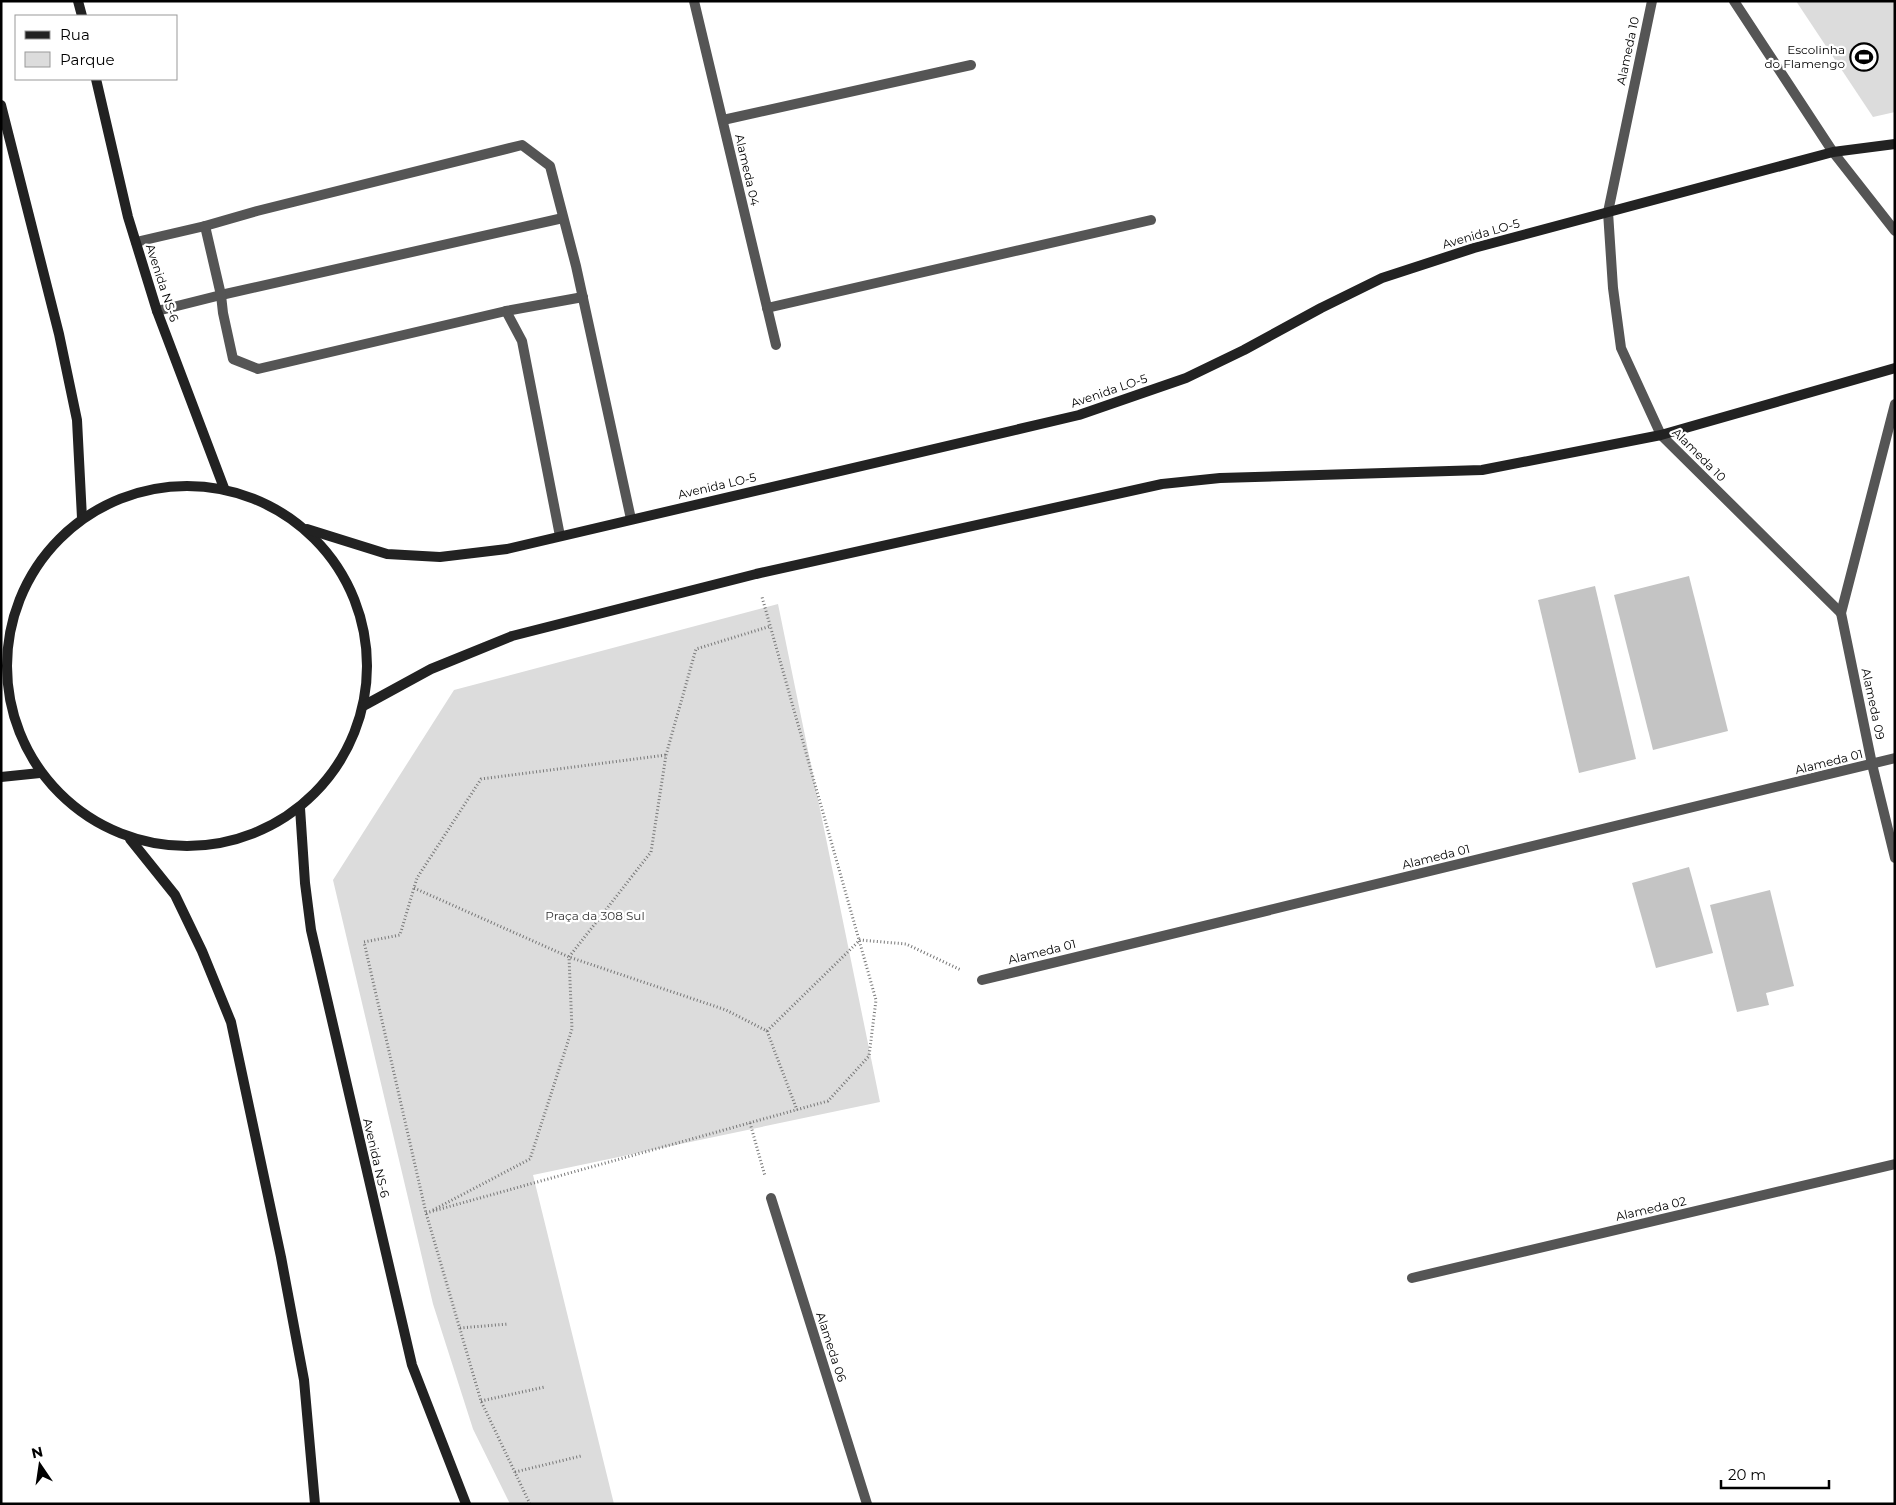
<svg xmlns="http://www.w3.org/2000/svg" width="1896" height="1505" font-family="Montserrat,sans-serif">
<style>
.green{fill:#dcdcdc}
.building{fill:#c4c4c4}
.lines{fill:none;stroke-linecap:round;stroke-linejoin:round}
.path{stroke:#777;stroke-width:3;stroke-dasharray:1 2.5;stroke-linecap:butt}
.lane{stroke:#555;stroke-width:10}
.street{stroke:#555;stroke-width:10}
.secondary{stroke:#222;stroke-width:10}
.labels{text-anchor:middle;stroke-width:4.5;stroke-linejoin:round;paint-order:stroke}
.poi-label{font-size:12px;fill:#000;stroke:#fff;text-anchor:end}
.street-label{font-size:12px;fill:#000;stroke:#fff}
.park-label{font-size:12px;fill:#333;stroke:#fff}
</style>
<rect width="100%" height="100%" fill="#fff"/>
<g class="green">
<polygon points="1796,1 1895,1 1895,112 1873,117"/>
<polygon points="778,604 880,1102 533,1175 614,1504 510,1504 473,1429 433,1304 333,880 454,690"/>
</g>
<g class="building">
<polygon points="1689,576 1728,731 1653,750 1614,595"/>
<polygon points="1595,586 1636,759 1579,773 1538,600"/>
<polygon points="1689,867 1713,953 1656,968 1632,883"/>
<polygon points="1770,890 1794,986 1766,993 1769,1005 1737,1012 1710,905"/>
</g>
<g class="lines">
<g class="path">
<polyline points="414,888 569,957 726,1010 767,1031 797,1110"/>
<polyline points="767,1031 860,940 906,944 961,970"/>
<polyline points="750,1123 765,1176"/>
<polyline points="433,1210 530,1159 572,1029 569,957 651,852 666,755 696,649 771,626"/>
<polyline points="426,1213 828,1101 869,1056 876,1000 762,597"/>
<polyline points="460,1328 508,1324"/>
<polyline points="481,1401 545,1387"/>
<polyline points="515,1472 581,1456"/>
<polyline points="530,1504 481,1401 426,1213 364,942 400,935 417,878 481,779 666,755"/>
</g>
<g class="lane">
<polyline points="136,242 205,226"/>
<polyline points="157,311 221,295 563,218"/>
<polyline points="506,311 583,297"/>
<polyline points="560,536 522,341 506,311 258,369 233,359 223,313 221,295 205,226 257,211 522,145 550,166 576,266 631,519"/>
</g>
<g class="street">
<polyline points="694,1 776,345"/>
<polyline points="1652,1 1608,212 1613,288 1621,348 1661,435 1841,613"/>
<polyline points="1734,1 1833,152 1895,231"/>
<polyline points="723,120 971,65"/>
<polyline points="767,308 1151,220"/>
<polyline points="1895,404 1841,613 1872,764 1895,858"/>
<polyline points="982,980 1895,758"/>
<polyline points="771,1198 867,1504"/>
<polyline points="1412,1278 1895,1164"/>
</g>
<g class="secondary">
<polyline points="78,1 82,16"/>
<polyline points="96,79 128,217 157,311 224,488"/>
<polyline points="1,105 59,334 77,420 82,518"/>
<circle cx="187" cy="666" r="180"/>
<polyline points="307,529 387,554 440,557 507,549 1079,415 1186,378 1244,350 1321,308 1382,278 1474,248 1833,152 1895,144"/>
<polyline points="365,705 431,669 512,636 756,574 1162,484 1220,478 1482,470 1661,435 1895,368"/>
<polyline points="1,777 40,773"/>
<polyline points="300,808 305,883 311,930 412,1365 466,1504"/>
<polyline points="130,839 175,895 202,951 231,1022 281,1257 304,1380 315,1504"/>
</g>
</g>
<defs>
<g id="stadium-ring" transform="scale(1.4375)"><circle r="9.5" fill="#fff" stroke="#000" stroke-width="1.5"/><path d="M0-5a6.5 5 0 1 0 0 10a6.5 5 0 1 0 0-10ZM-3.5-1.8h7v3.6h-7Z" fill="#000"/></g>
</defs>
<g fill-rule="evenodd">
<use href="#stadium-ring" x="1864" y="57"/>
</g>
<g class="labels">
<g class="poi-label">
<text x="1845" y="54">Escolinha<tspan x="1845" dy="14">do Flamengo</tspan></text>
</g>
<g class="street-label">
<text transform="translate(1628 51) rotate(-78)" y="4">Alameda 10</text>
<text transform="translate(747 170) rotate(77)" y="4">Alameda 04</text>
<text transform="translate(1481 234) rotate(-16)" y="4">Avenida LO-5</text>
<text transform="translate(162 283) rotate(72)" y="4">Avenida NS-6</text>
<text transform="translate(1109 391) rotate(-19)" y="4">Avenida LO-5</text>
<text transform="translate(1699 455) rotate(45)" y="4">Alameda 10</text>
<text transform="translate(717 486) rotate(-13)" y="4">Avenida LO-5</text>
<text transform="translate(1873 704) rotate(78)" y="4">Alameda 09</text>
<text transform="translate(1829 762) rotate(-14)" y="4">Alameda 01</text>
<text transform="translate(1436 857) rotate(-14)" y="4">Alameda 01</text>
<text transform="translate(1042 952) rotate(-14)" y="4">Alameda 01</text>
<text transform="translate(376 1158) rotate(77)" y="4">Avenida NS-6</text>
<text transform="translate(1651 1209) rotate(-13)" y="4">Alameda 02</text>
<text transform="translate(831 1347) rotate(72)" y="4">Alameda 06</text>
</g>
<g class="park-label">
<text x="595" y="920">Praça da 308 Sul</text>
</g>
</g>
<rect width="1896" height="1505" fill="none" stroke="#000000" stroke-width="5"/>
<rect x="15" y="15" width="162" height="65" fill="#ffffff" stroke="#999999"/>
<rect x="25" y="31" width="25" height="8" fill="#222222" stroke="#999999"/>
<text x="60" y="40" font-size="15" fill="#000000">Rua</text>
<rect x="25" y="52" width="25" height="15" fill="#dcdcdc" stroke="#999999"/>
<text x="60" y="65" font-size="15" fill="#000000">Parque</text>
<g transform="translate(40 1465) rotate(347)" stroke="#ffffff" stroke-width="4" paint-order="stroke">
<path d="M0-4L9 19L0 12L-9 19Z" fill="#000000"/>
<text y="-8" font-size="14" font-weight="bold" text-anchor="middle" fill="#000000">N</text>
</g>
<path d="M1721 1480v8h108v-8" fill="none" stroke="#000000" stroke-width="2.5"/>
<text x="1728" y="1480" font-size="15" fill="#000000" stroke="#ffffff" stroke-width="4" paint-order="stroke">20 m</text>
</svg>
